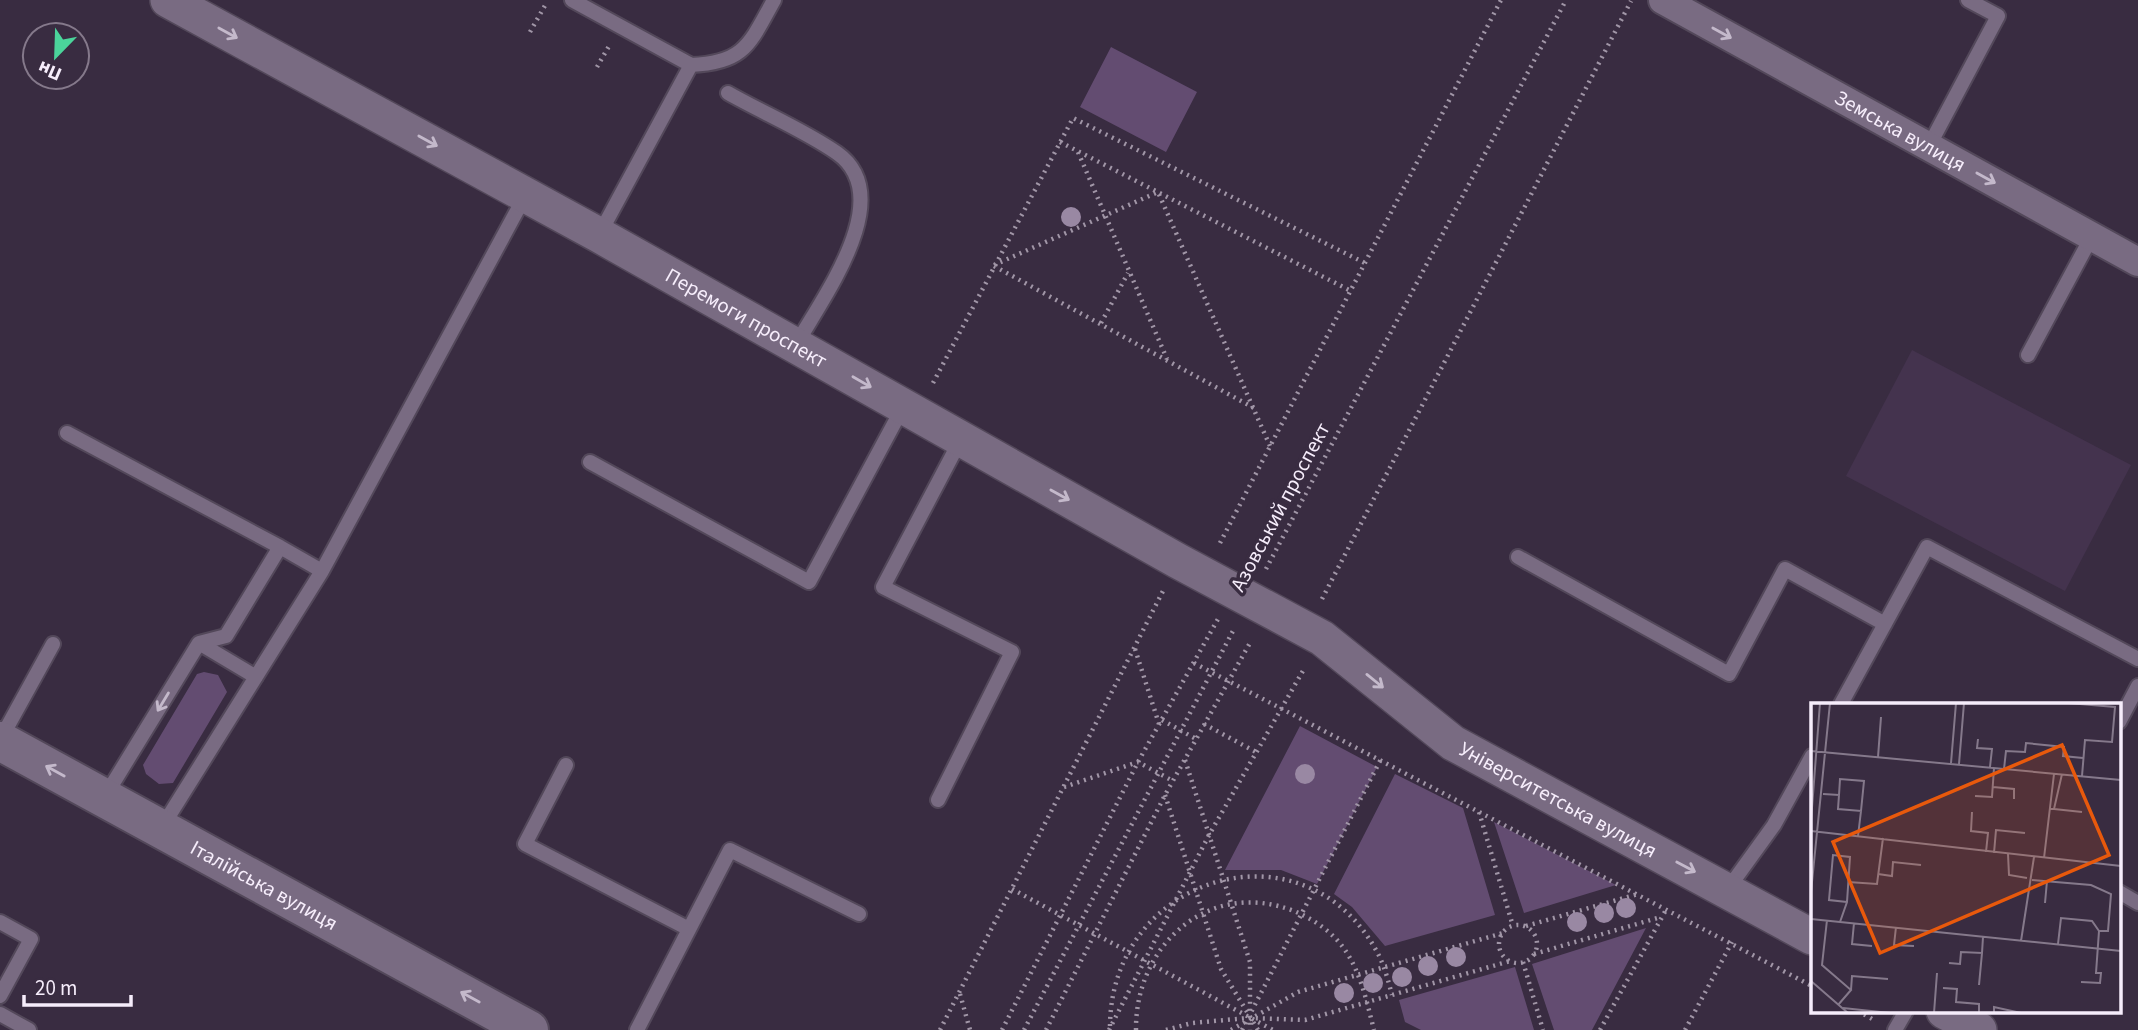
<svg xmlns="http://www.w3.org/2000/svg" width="2138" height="1030" font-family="'Source Sans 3',sans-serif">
<rect width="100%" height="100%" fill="#392c41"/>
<path fill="#44334e" d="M1912 350 2131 465 2065 591 1846 476Z"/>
<path fill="#634c71" d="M1111 47 1197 92 1166 152 1080 107Z
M204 672 218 675 227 692 173 783 159 784 146 774 143 765 197 674Z
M1300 726 1377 767 1317 884 1281 870H1225Z
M1395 774 1463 808 1495 915 1385 946 1352 907 1334 894Z
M1494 822 1616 885 1524 913Z
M1646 928 1592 1030H1554L1532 964Z
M1515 967 1534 1030H1421L1405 1022 1399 1000Z"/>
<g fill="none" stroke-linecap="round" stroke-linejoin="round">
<g stroke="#53485a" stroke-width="18">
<path id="service" d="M572 0 691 65
M728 93C763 113 804 130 837 153 899 197 822 298 796 345
M1929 146 1998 16 1968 0
M599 235 691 65C745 63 750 43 774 0
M2028 355 2092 236
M67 433 280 547
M590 462 809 582 903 407
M1518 557 1729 674 1785 569 1885 624
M199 643 256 677
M1841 704 1927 547 2138 659
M2119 722 2138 686
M0 740 53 644
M566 765 525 844 689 929
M104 798 199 643 226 636 280 547 322 571
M938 800 1012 652 883 587 961 439
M162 827 322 571 525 196
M1727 890 1774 825 1812 756
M2119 892 2138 903
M0 922 31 939 0 996
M0 1014 29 1030
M637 1030 730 850 859 914
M1895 1030 1906 1011"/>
</g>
<g stroke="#53485a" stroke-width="32">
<g id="minor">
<path id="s1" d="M1663 0 2138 262"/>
</g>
</g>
<g stroke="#53485a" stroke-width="38">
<g id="tertiary">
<path id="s2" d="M168 0 599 235 1178 561 1322 638 1453 743 1812 937"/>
<path d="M1944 1011 1979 1030"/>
</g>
</g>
<g stroke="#53485a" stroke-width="42">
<g id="secondary">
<path id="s3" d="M0 741 529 1030"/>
</g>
</g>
<path stroke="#a196a7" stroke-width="4.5" stroke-dasharray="2 5" stroke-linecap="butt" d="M530 32 547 2
M597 67 609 46
M1060 142 1351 291
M1078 152 1167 359
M994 265 1158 192 1270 446
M994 266 1254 408
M1101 323 1128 273
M933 383 1073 118 1365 263
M1220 543 1501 0
M1266 569 1566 0
M1322 599 1631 1
M1135 649 1159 724
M1194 663 1812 986
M1162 720 1196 739
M1204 724 1256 752
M1185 760 1250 962V1030
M1064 787 1138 762 1173 781
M1165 795 1221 969 1258 1030
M1479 812 1513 926
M1012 889 1273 1030
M1499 944a19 19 0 1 1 38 0a19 19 0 1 1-38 0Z
M1526 926 1638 894
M1534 954 1661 917
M1523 962 1543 1030
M960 994 970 1030
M1858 1011 1874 1020
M1110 1026C1111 876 1302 818 1376 950 1384 964 1388 980 1392 995
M940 1030 1163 591
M1002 1030 1138 762 1218 619
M1024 1030 1234 629
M1046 1030 1165 795 1251 641
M1109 1030 1209 835 1304 669
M1136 1030C1135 945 1209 878 1294 911 1313 919 1333 932 1345 950 1361 973 1367 1003 1374 1030
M1166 1030 1192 1023 1248 1018 1305 1020 1510 961
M1231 1030 1298 992 1503 933
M1242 1030 1381 759
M1600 1030 1667 908
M1685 1030 1732 942"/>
<use href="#service" stroke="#796b82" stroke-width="14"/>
<use href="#minor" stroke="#796b82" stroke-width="28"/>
<use href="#tertiary" stroke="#796b82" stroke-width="35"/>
<use href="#secondary" stroke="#796b82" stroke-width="38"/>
</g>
<g fill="#9988a3">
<circle cx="1071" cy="217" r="10"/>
<circle cx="1305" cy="774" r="10"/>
<circle cx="1626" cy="908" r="10"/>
<circle cx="1604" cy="913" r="10"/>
<circle cx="1577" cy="922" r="10"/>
<circle cx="1456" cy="957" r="10"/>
<circle cx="1428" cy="966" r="10"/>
<circle cx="1402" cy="977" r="10"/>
<circle cx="1373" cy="983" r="10"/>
<circle cx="1344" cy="993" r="10"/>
</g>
<defs><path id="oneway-shaft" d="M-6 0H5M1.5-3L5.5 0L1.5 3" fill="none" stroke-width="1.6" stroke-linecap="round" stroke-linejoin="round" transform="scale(1.75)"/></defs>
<g stroke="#c4b9cb">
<use href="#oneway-shaft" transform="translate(228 33) rotate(29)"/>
<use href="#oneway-shaft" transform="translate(1722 33) rotate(29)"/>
<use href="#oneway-shaft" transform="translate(428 141) rotate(29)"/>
<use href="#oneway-shaft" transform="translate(1986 178) rotate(29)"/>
<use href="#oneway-shaft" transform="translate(862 382) rotate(30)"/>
<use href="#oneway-shaft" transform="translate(1060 495) rotate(29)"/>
<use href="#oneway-shaft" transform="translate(1375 681) rotate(39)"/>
<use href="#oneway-shaft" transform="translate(163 702) rotate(121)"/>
<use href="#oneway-shaft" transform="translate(55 771) rotate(-151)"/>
<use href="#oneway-shaft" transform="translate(1686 867) rotate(28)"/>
<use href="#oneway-shaft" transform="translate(470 997) rotate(-151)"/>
</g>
<g text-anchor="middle" stroke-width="7" stroke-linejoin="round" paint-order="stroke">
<g font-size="21" fill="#f6edfb" stroke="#392c41">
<text dy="7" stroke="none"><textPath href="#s1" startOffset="271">Земська вулиця</textPath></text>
<text dy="7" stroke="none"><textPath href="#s2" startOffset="660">Перемоги проспект</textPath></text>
<text transform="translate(1280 507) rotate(-62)" y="7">Азовський проспект</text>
<text dy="7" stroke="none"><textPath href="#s2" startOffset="1606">Університетська вулиця</textPath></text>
<text dy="7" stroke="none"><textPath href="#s3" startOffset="301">Італійська вулиця</textPath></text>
</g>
</g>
<g transform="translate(1811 703)">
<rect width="310" height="310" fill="#392c41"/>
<path fill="none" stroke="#85798b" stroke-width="2" d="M257 0 304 4 301 39 274 37 271 73M167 36 166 45 181 46 179 64M0 48 310 77M67 54 70 14M140 60 145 0M148 61 153 0M193 66 195 48 214 49 215 40 253 44 252 53 272 55M182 84 203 86V96M12 91 28 92 29 76 53 78 50 108 27 106 28 92M164 93 181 94 183 65M238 106H243L251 71M243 106 271 109M161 109 160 128 177 130 175 149M0 118 9 0M0 128 310 163M47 133 50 108M183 150 185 127 214 130M197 151 198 172 216 175M233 155 243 71M67 171 81 173 82 159 110 162M221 177 280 182 300 191 297 228H288L285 270H290L289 280 270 279M37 179 66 181 72 135M0 189 19 0M234 200 236 178M0 216 310 248M16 217 11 262 40 287 27 302M29 219 36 199 39 154 22 152 18 197 36 199M43 220 41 241 61 243M85 224 83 242 103 243M210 238 223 154M247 241 250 215 281 218 288 228M138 260 149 261 150 249 171 250 172 234M0 278 37 310M168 282 171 250M132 285 146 286 145 299 168 301V310M40 287 41 273 77 276M32 305 79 310M123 310 126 270M183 310V304L210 310"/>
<path fill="#e8590c" fill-opacity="0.15" stroke="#e8590c" stroke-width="3.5" d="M251 42 298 152 69 250 22 139Z"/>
<rect width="310" height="310" fill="none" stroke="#f6edfb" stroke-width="3.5"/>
</g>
<g transform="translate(56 56) rotate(203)"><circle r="33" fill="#392c41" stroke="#85798b" stroke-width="2"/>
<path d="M0-5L12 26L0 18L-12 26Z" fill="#4bd49b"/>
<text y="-10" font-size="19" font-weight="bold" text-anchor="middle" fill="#f6edfb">Пн</text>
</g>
<path d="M24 995v10h107v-10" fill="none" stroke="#f6edfb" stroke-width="3.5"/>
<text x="35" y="995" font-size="21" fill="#f6edfb" stroke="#392c41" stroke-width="5" paint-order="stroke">20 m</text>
</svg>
